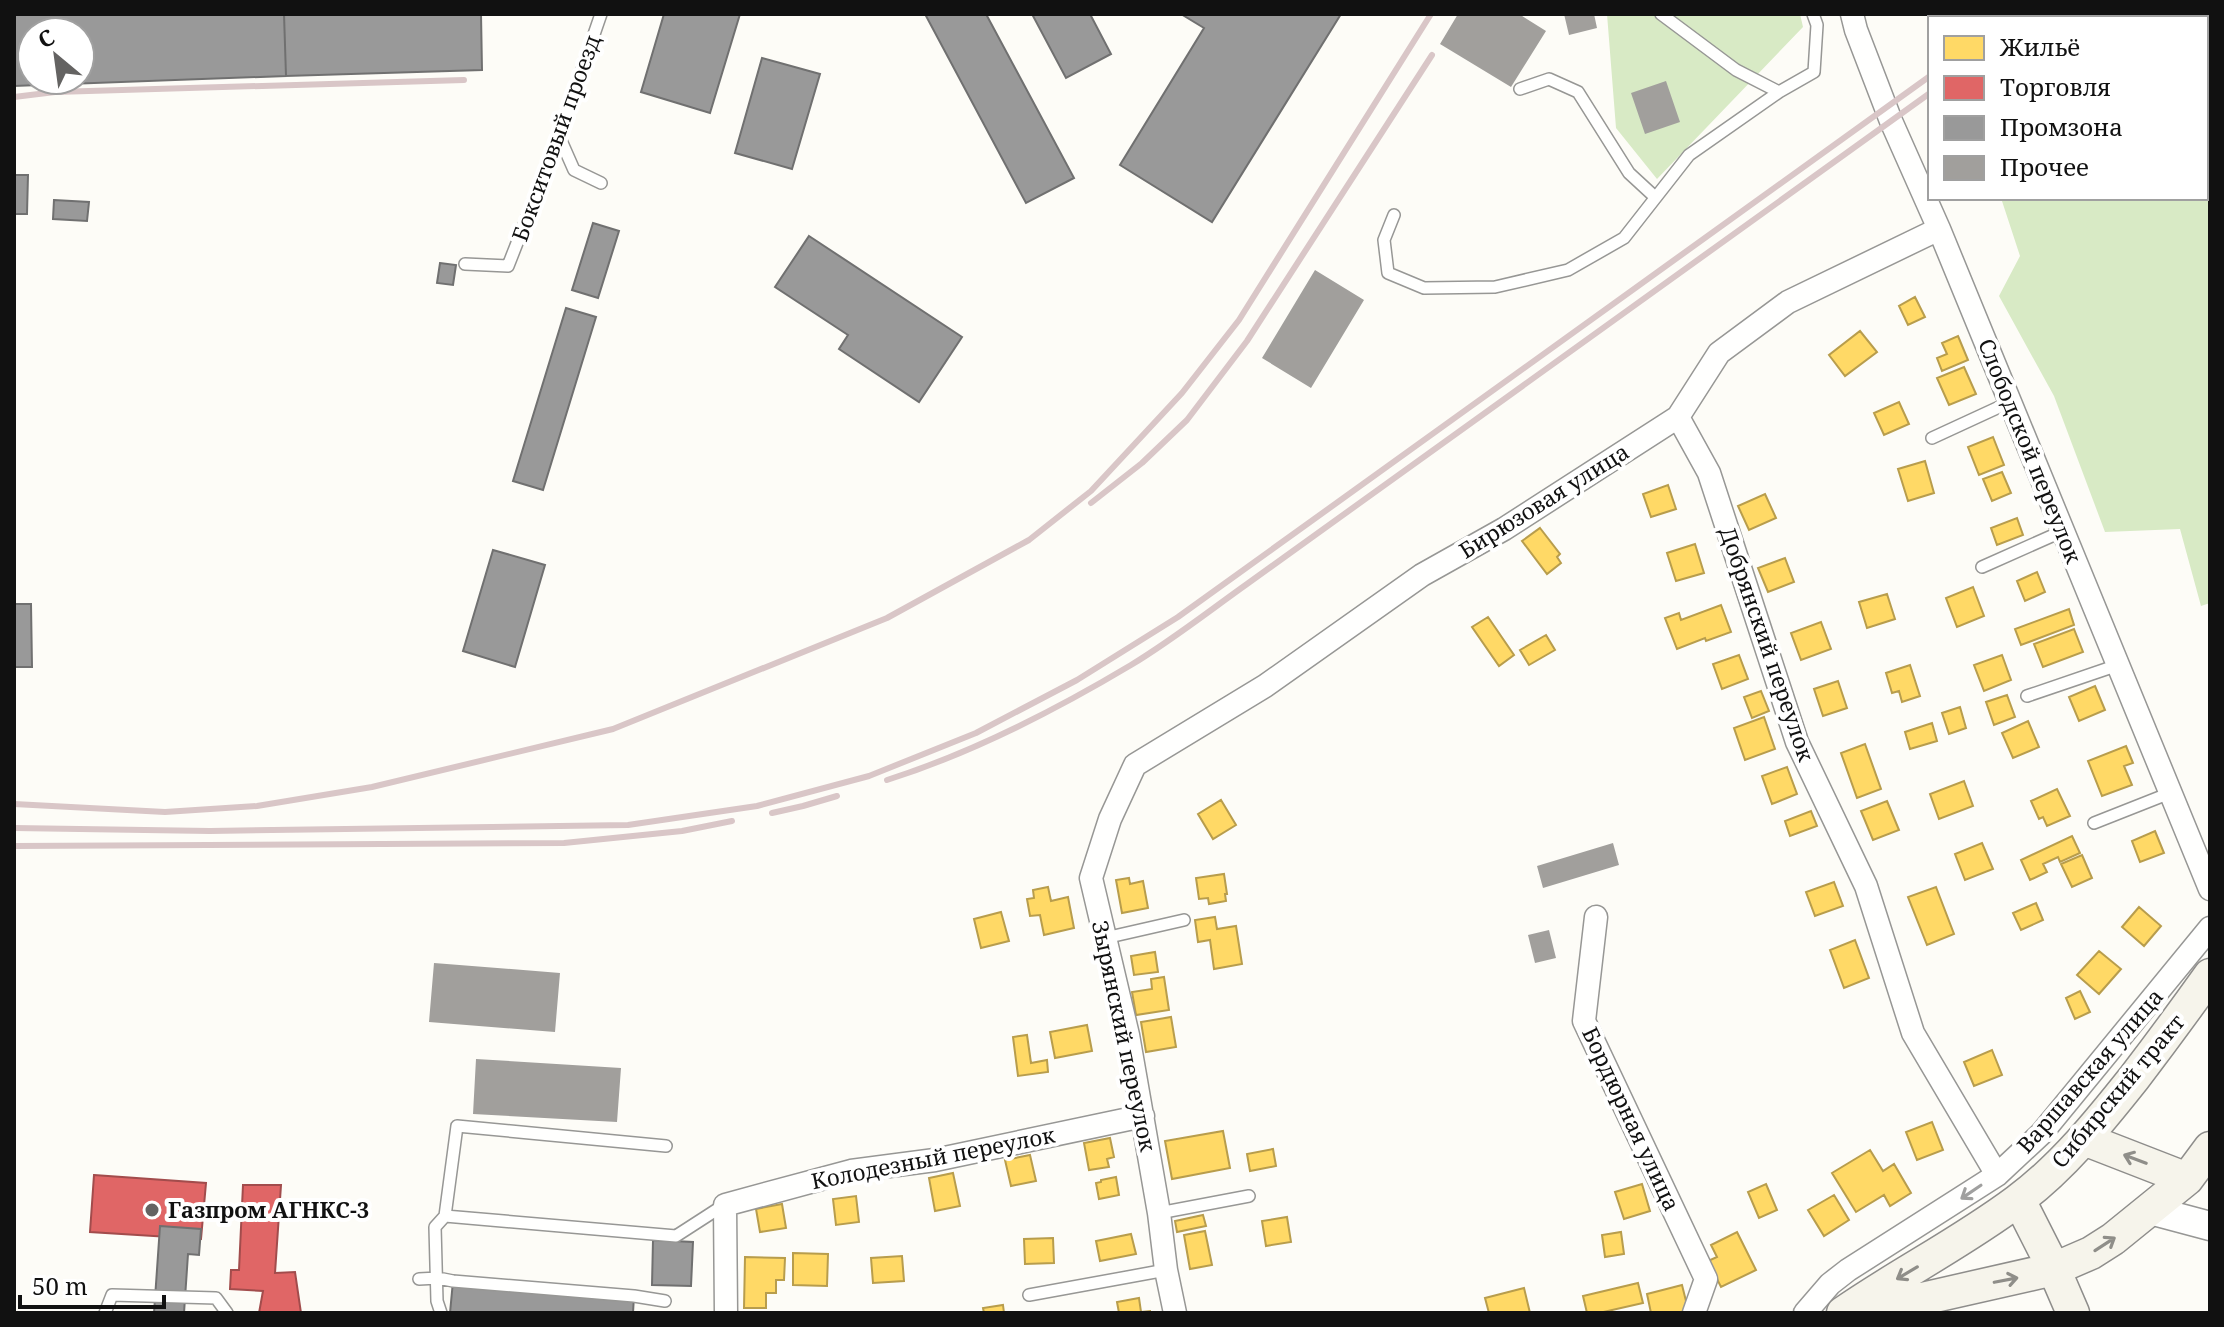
<svg xmlns="http://www.w3.org/2000/svg" width="2224" height="1327" font-family="'Noto Serif',serif">
<rect width="100%" height="100%" fill="#fdfcf7"/>
<path fill="#d8eac5" d="M1607 14H1800L1803 27 1657 179 1616 128Z
M2141 14H2210V603L2201 606 2180 529 2105 532 2054 396 1999 296 2020 256 2001 198H2206V18H2135Z"/>
<path fill="#ffd966" stroke="#b89d4c" stroke-width="2" d="M1915 297 1925 317 1908 325 1899 306Z
M1860 331 1877 352 1845 376 1829 355Z
M1958 336 1968 360 1942 371 1937 358 1947 354 1942 343Z
M1964 367 1976 394 1949 405 1937 378Z
M1899 402 1909 424 1884 435 1874 413Z
M1993 437 2004 465 1979 475 1968 447Z
M1925 461 1934 493 1908 501 1898 469Z
M2002 472 2011 493 1992 501 1983 479Z
M1668 485 1676 509 1651 517 1643 494Z
M1765 494 1776 518 1749 530 1738 506Z
M2017 518 2023 535 1997 545 1991 528Z
M1540 528 1560 554 1557 557 1561 563 1547 574 1522 541Z
M1695 544 1704 573 1676 581 1667 553Z
M1785 558 1794 582 1768 592 1758 568Z
M2037 572 2045 592 2025 601 2017 581Z
M1973 587 1984 616 1957 627 1946 598Z
M1887 594 1895 619 1867 628 1859 602Z
M1721 605 1731 632 1706 641 1705 638 1677 649 1665 618 1679 613 1681 620Z
M2069 609 2074 625 2021 645 2015 629Z
M1488 617 1514 655 1499 666 1472 627Z
M1821 622 1831 649 1801 660 1791 633Z
M2074 629 2083 652 2043 667 2034 644Z
M1546 635 1555 650 1529 665 1520 650Z
M1739 655 1748 679 1722 689 1713 664Z
M2002 655 2011 680 1984 691 1974 665Z
M1910 665 1920 696 1902 702 1899 691 1892 693 1886 673Z
M1838 681 1847 708 1823 716 1814 689Z
M2095 686 2105 710 2079 721 2069 697Z
M1761 691 1769 711 1752 718 1744 697Z
M2007 695 2015 717 1994 725 1986 702Z
M1960 707 1966 728 1949 734 1942 713Z
M1764 717 1775 749 1745 760 1734 728Z
M2028 721 2039 747 2013 758 2002 733Z
M1932 723 1937 741 1910 749 1905 732Z
M1865 744 1881 789 1857 798 1841 753Z
M2126 746 2133 763 2124 766 2132 785 2102 796 2088 761Z
M1787 767 1797 794 1772 804 1762 776Z
M1964 781 1973 806 1939 819 1930 794Z
M2057 789 2070 816 2047 826 2043 817 2039 819 2031 801Z
M1221 800 1236 825 1213 839 1198 814Z
M1887 801 1899 830 1873 840 1861 811Z
M1811 811 1817 826 1790 836 1785 821Z
M2155 831 2164 853 2140 862 2132 841Z
M2072 836 2080 853 2060 862 2058 857 2043 864 2047 872 2030 880 2021 860Z
M1982 843 1993 869 1965 880 1955 854Z
M2082 855 2092 878 2072 887 2061 864Z
M1224 874 1227 894H1225L1226 901 1209 904 1208 898 1199 899 1196 878Z
M1129 878 1130 884 1143 881 1148 908 1122 913 1116 880Z
M1834 882 1843 906 1815 916 1806 892Z
M1048 887 1051 901 1068 897 1074 928 1044 935 1040 915 1030 916 1027 899 1034 898 1033 890Z
M1936 887 1954 934 1927 945 1908 897Z
M2036 903 2043 920 2021 930 2013 913Z
M2139 907 2161 926 2144 946 2122 927Z
M1001 912 1009 941 981 948 974 919Z
M1215 917 1217 929 1236 926 1242 964 1214 969 1210 940 1198 942 1195 920Z
M1855 940 1869 978 1844 988 1830 950Z
M2099 951 2121 969 2099 994 2077 975Z
M1155 952 1158 972 1134 975 1131 956Z
M1164 977 1169 1010 1136 1015 1132 992 1152 989 1151 979Z
M2080 991 2090 1012 2075 1019 2066 998Z
M1171 1017 1176 1047 1146 1052 1141 1022Z
M1087 1025 1092 1051 1055 1058 1050 1032Z
M1027 1035 1031 1063 1047 1060 1048 1072 1018 1076 1013 1037Z
M1992 1050 2002 1075 1974 1086 1964 1062Z
M1932 1122 1943 1150 1917 1160 1906 1132Z
M1223 1131 1230 1168 1172 1179 1165 1141Z
M1110 1138 1114 1157 1107 1159 1109 1167 1089 1170 1084 1143Z
M1273 1149 1276 1166 1250 1171 1247 1154Z
M1870 1150 1883 1171 1894 1164 1911 1193 1890 1206 1884 1195 1856 1212 1832 1173Z
M1030 1155 1036 1181 1011 1186 1005 1160Z
M953 1173 960 1206 935 1211 929 1178Z
M1116 1177 1119 1195 1099 1199 1096 1183 1101 1182V1180Z
M1642 1184 1650 1211 1624 1219 1615 1192Z
M1766 1184 1777 1210 1759 1218 1748 1192Z
M1834 1195 1849 1220 1824 1236 1808 1210Z
M856 1196 859 1222 836 1225 833 1199Z
M782 1204 786 1228 760 1232 756 1209Z
M1203 1215 1206 1226 1177 1232 1175 1221Z
M1287 1217 1291 1242 1266 1246 1262 1221Z
M1205 1231 1212 1265 1190 1269 1184 1235Z
M1621 1232 1624 1254 1605 1257 1602 1235Z
M1737 1232 1756 1270 1721 1287 1708 1261 1717 1257 1711 1245Z
M1131 1234 1136 1254 1100 1261 1096 1241Z
M1053 1238 1054 1263 1025 1264 1024 1239Z
M793 1253 828 1254 827 1286 793 1285Z
M902 1256 904 1281 873 1283 871 1258Z
M745 1257 785 1258 784 1280H776V1293H766V1308H744Z
M1638 1283 1643 1303 1599 1313H1587L1583 1296Z
M1682 1285 1689 1313H1651L1647 1294Z
M1524 1288 1530 1313H1489L1485 1298Z
M1139 1298 1141 1312 1150 1311V1313H1119L1117 1302Z
M1003 1305 1004 1313H984L983 1308Z"/>
<path fill="#e06666" stroke="#a24c4c" stroke-width="2" d="M94 1175 206 1183 201 1239 90 1232Z
M243 1185H281L275 1273 295 1272 301 1313H259L263 1291 230 1289 231 1270H239Z"/>
<path fill="#999" stroke="#707070" stroke-width="2" fill-rule="evenodd" d="M14 14H284L286 76 14 86ZM32 32H80V80H32Z
M284 14H481L482 70 286 76Z
M664 14H740L710 113 641 92Z
M925 14H986L1074 178 1026 203Z
M1032 14H1090L1111 54 1066 78Z
M1181 14H1341L1212 222 1120 165 1204 28Z
M762 58 820 74 792 169 735 153Z
M14 175H28L27 214H14Z
M54 200 89 202 87 221 53 219Z
M593 223 619 231 598 298 572 290Z
M809 236 962 337 919 402 839 349 848 335 775 287Z
M440 263 456 265 453 285 437 283Z
M566 308 596 317 543 490 513 481Z
M493 550 545 565 515 667 463 651Z
M14 604H31L32 667H14Z
M160 1226 201 1229 199 1255 188 1254 184 1313H154Z
M653 1240 693 1242 691 1286 652 1285Z
M453 1281 634 1296 633 1313H450Z"/>
<path fill="#a19f9c" d="M1458 14H1519L1546 31 1511 87 1440 44Z
M1564 14H1594L1597 28 1569 35Z
M1666 81 1680 122 1645 134 1631 93Z
M1315 270 1364 300 1311 388 1262 358Z
M1613 843 1619 865 1543 888 1537 866Z
M1549 930 1556 958 1535 963 1528 935Z
M434 963 560 973 555 1032 429 1022Z
M476 1059 621 1068 617 1122 473 1114Z"/>
<g fill="none" stroke-linecap="round" stroke-linejoin="round">
<g stroke="#979795" stroke-width="14">
<path id="service" d="M1661 14 1736 70 1779 92 1814 72 1817 25 1813 14
M1520 89 1549 79 1578 92 1629 173 1655 197
M559 136 574 170 601 183
M1394 215 1384 240 1388 273 1424 288 1495 287 1568 270 1624 238 1689 155 1779 92
M465 264 508 266 559 136 601 14
M1932 438 2010 402
M1982 567 2063 531
M2027 696 2118 665
M2094 823 2170 793
M1105 938 1184 920
M1159 1213 1249 1196
M445 1216 676 1236 724 1205
M419 1279 438 1278 453 1281 634 1296 665 1301
M1029 1295 1166 1270
M105 1313 112 1295 216 1298 227 1313
M441 1313 437 1301 435 1227 445 1216 457 1126 666 1146"/>
</g>
<g stroke="#979795" stroke-width="25">
<path id="minor" d="M1852 14 1856 30 1891 121 1939 229 2210 889
M1678 417 1709 473 1797 742 1866 886 1913 1033 1997 1175
M1596 917 1584 1021 1706 1279 1694 1313
M726 1313 725 1205 851 1171 935 1160 1143 1116
M1175 1313 1166 1270 1159 1213 1128 1035 1091 878 1110 819 1135 765 1265 686 1422 575 1504 529 1678 417 1719 353 1788 302 1939 229
M1805 1313 1830 1284 1848 1270 1997 1175 2041 1134 2210 928"/>
</g>
<g stroke="#979795" stroke-width="31">
<path id="tertiary" d="M2150 1210 2210 1226"/>
</g>
<g stroke="#8e8d8b" stroke-width="35">
<path id="secondary" d="M2084 1139 2187 1179
M2019 1200 2054 1269 2073 1313
M1843 1313C1899 1274 1961 1243 2017 1201 2062 1168 2099 1122 2134 1078 2160 1044 2185 1010 2210 975
M1877 1313 1913 1301 2054 1269 2091 1253 2113 1239 2187 1179 2210 1148"/>
</g>
<use href="#service" stroke="#fffffe" stroke-width="11"/>
<use href="#minor" stroke="#fffffe" stroke-width="22"/>
<use href="#tertiary" stroke="#fffffe" stroke-width="28"/>
<use href="#secondary" stroke="#f6f4eb" stroke-width="32"/>
<path stroke="#d9c6c7" stroke-width="6" d="M2012 18 2017 14
M2034 18 2039 14
M14 97 55 92 464 80
M1091 503 1142 463 1187 420 1247 341 1432 55
M887 780C972 753 1054 711 1131 665 1171 641 1209 611 1247 584L1930 93
M14 804 165 812 257 806 372 787 613 729 887 618 1029 540 1091 491 1182 393 1239 320 1431 14
M772 813 803 806 837 796
M14 828 210 831 628 825 757 806 869 776 976 733 1077 680 1178 617 1930 76
M14 846 564 843 682 831 732 821"/>
</g>
<defs><path id="oneway-shaft" d="M-6 0H5M1.5-3L5.5 0L1.5 3" fill="none" stroke-width="1.6" stroke-linecap="round" stroke-linejoin="round" transform="scale(2)"/></defs>
<g stroke="#8f8e89">
<use href="#oneway-shaft" transform="translate(2135 1159) rotate(-159)"/>
<use href="#oneway-shaft" transform="translate(2105 1244) rotate(-33)"/>
<use href="#oneway-shaft" transform="translate(1907 1273) rotate(149)"/>
<use href="#oneway-shaft" transform="translate(2006 1280) rotate(-11)"/>
</g>
<use stroke="#a0a09f" href="#oneway-shaft" transform="translate(1971 1192) rotate(146)"/>
<circle fill="#646362" stroke="#fff" stroke-width="3" cx="152" cy="1210" r="8"/>
<g text-anchor="middle" stroke-width="8" stroke-linejoin="round" paint-order="stroke">
<g font-size="22" fill="#111" stroke="#fff">
<text transform="translate(556 138) rotate(-70)" y="8">Бокситовый проезд</text>
<text transform="translate(2030 451) rotate(68)" y="8">Слободской переулок</text>
<text transform="translate(1544 501) rotate(-32)" y="8">Бирюзовая улица</text>
<text transform="translate(1767 644) rotate(71)" y="8">Добрянский переулок</text>
<text transform="translate(1124 1036) rotate(78)" y="8">Зырянский переулок</text>
<text transform="translate(2090 1071) rotate(-49)" y="8">Варшавская улица</text>
<text transform="translate(2118 1091) rotate(-50)" y="8">Сибирский тракт</text>
<text transform="translate(1631 1119) rotate(65)" y="8">Бордюрная улица</text>
<text transform="translate(933 1158) rotate(-11)" y="8">Колодезный переулок</text>
</g>
<g font-size="22" font-weight="bold" fill="#111" stroke="#fff" text-anchor="start">
<text x="168" y="1218">Газпром АГНКС-3</text>
</g>
</g>
<rect width="2224" height="1327" fill="none" stroke="#111111" stroke-width="32"/>
<rect x="1928" y="16" width="280" height="184" fill="#ffffff" stroke="#a0a0a0" stroke-width="2"/>
<rect x="1944" y="36" width="40" height="24" fill="#ffd966" stroke="#a0a0a0" stroke-width="2"/>
<text x="2000" y="56" font-size="24" fill="#111111">Жильё</text>
<rect x="1944" y="76" width="40" height="24" fill="#e06666" stroke="#a0a0a0" stroke-width="2"/>
<text x="2000" y="96" font-size="24" fill="#111111">Торговля</text>
<rect x="1944" y="116" width="40" height="24" fill="#999999" stroke="#a0a0a0" stroke-width="2"/>
<text x="2000" y="136" font-size="24" fill="#111111">Промзона</text>
<rect x="1944" y="156" width="40" height="24" fill="#a19f9c" stroke="#a0a0a0" stroke-width="2"/>
<text x="2000" y="176" font-size="24" fill="#111111">Прочее</text>
<g transform="translate(56 56) rotate(331)"><circle r="38" fill="#ffffff" stroke="#a0a0a0" stroke-width="2"/>
<path d="M0-6L14 30L0 20L-14 30Z" fill="#646362"/>
<text y="-12" font-size="22" font-weight="bold" text-anchor="middle" fill="#111111">С</text>
</g>
<path d="M20 1295v12h144v-12" fill="none" stroke="#111111" stroke-width="4"/>
<text x="32" y="1295" font-size="24" fill="#111111" stroke="#ffffff" stroke-width="6" paint-order="stroke">50 m</text>
</svg>
